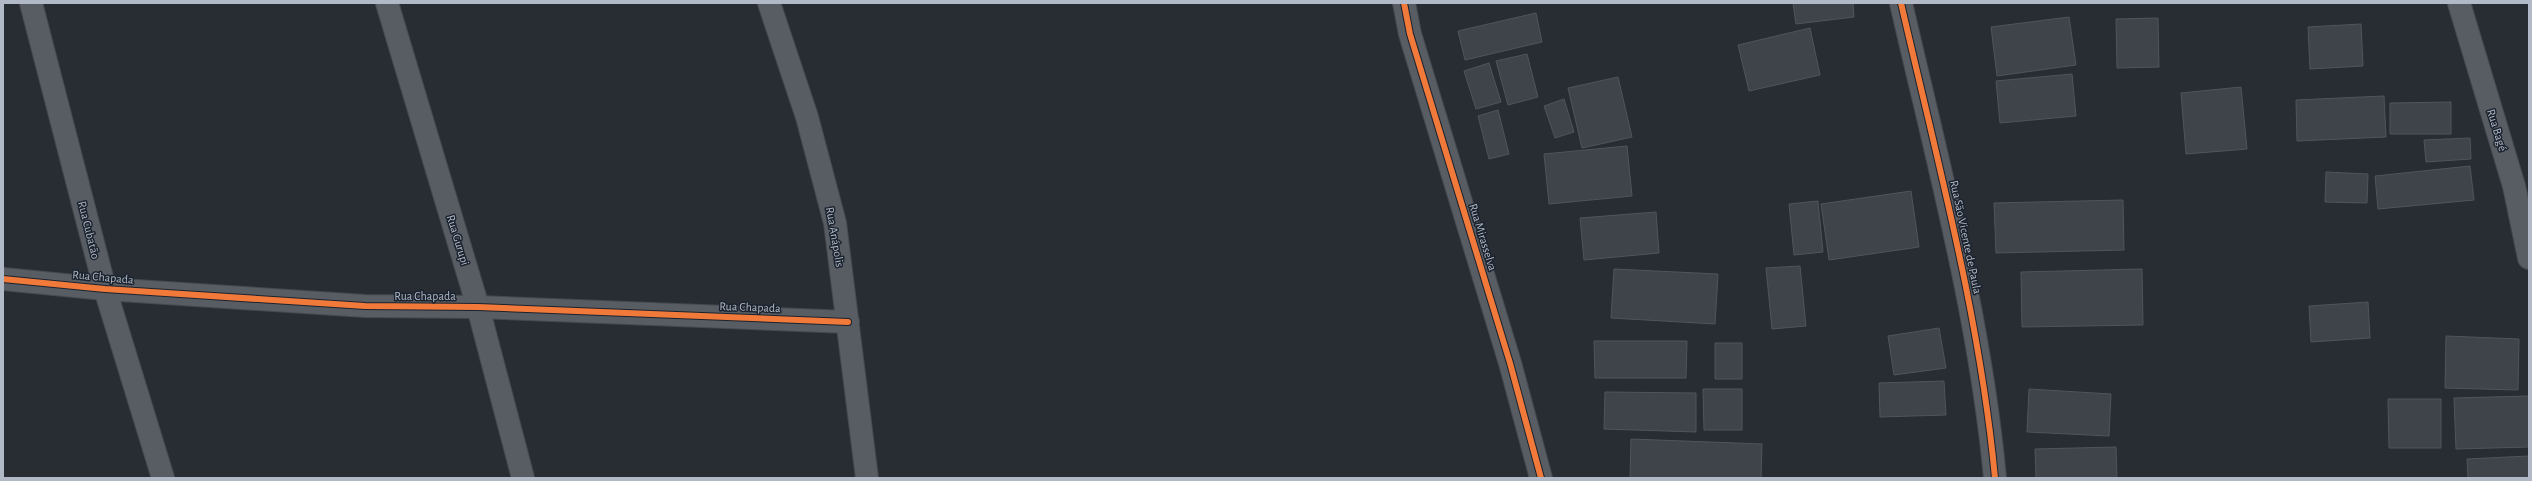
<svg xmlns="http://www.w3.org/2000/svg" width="2532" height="481" font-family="'Alegreya Sans',sans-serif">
<rect width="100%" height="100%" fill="#282d34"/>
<path fill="#3f444a" stroke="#50545c" d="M1793 3H1853L1854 17 1796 24Z
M1536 13 1542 42 1465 60 1458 31Z
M2069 17 2076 65 1997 76 1991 27Z
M2158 18 2159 67 2117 68 2116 19Z
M2361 24 2363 66 2310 69 2308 27Z
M1810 28 1820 75 1749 91 1738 45Z
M1527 54 1538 97 1508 105 1496 61Z
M1489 63 1501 102 1476 109 1464 71Z
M2072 74 2076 116 2000 123 1996 81Z
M1618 77 1632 137 1582 148 1568 88Z
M2241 87 2247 149 2186 154 2181 93Z
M2384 96 2386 137 2297 141 2296 100Z
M1564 99 1574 132 1555 138 1544 106Z
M2451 102V134H2390V103Z
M1498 110 1509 154 1489 159 1478 116Z
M2470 138 2471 159 2426 162 2424 140Z
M1627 146 1632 196 1549 204 1544 154Z
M2470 166 2474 200 2378 209 2375 176Z
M2326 172 2368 174 2367 203 2325 202Z
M1911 191 1919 247 1829 260 1821 204Z
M2123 200 2124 250 1996 253 1994 203Z
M1818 201 1823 252 1794 255 1789 204Z
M1656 212 1659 253 1584 260 1580 218Z
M1800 266 1806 326 1772 329 1766 268Z
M1614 269 1718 274 1715 324 1611 318Z
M2142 269 2143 325 2022 327 2021 272Z
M2368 302 2370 338 2311 342 2309 306Z
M1939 328 1946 368 1894 375 1888 336Z
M2446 336 2519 339 2518 390 2445 388Z
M1594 341H1687L1686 378H1595Z
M1715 343H1742V379H1715Z
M1944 381 1946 415 1880 417 1879 383Z
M1703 389H1742V430H1704Z
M2029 389 2111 394 2109 436 2027 432Z
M1605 392 1696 393V432L1604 429Z
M2529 396V447L2456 449 2454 398Z
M2388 399H2441V448H2389Z
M1631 439 1762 444 1761 478H1630Z
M2116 447 2117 478H2036L2035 449Z
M2529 456V478H2468L2467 459Z"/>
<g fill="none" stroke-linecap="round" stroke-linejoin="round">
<g stroke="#46494f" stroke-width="24">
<path id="minor" d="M31 3 105 289 163 478
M769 3 807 117 835 223 867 478
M1404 3 1410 34 1510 363 1541 478
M1901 3C1937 160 1980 317 1995 478
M2459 3 2514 186 2529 258
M3 279 105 289 365 306 478 307 848 322"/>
</g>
<g stroke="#46494f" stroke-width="24">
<path id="tertiary" d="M387 3 478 307 523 478"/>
</g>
<use href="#minor" stroke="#585c63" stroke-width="22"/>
<use href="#tertiary" stroke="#585c63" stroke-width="22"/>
<g stroke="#1b232f" stroke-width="8">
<path id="cycleway" d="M1404 3 1410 34 1510 363 1541 478
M1901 3C1937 160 1980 317 1995 478
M3 279 105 289 365 306 478 307 848 322"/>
</g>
<use href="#cycleway" stroke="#f17a3a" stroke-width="6"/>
</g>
<g text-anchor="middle" stroke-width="3" stroke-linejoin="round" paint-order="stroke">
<g font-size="12" fill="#b1b9c6" stroke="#1b232f">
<text transform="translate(2497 130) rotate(73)" y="4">Rua Bagé</text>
<text transform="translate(89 230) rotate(76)" y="4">Rua Cubatão</text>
<text transform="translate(835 237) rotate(80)" y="4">Rua Anápolis</text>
<text transform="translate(1483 237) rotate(73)" y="4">Rua Mirasselva</text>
<text transform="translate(1966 237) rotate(78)" y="4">Rua São Vicente de Paula</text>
<text transform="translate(458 240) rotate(73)" y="4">Rua Gurupi</text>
<text transform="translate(103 277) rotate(5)" y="4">Rua Chapada</text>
<text x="425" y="300">Rua Chapada</text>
<text transform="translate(750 307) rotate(2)" y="4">Rua Chapada</text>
</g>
</g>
<rect width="2532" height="481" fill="none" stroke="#b1b9c6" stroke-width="8"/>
</svg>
